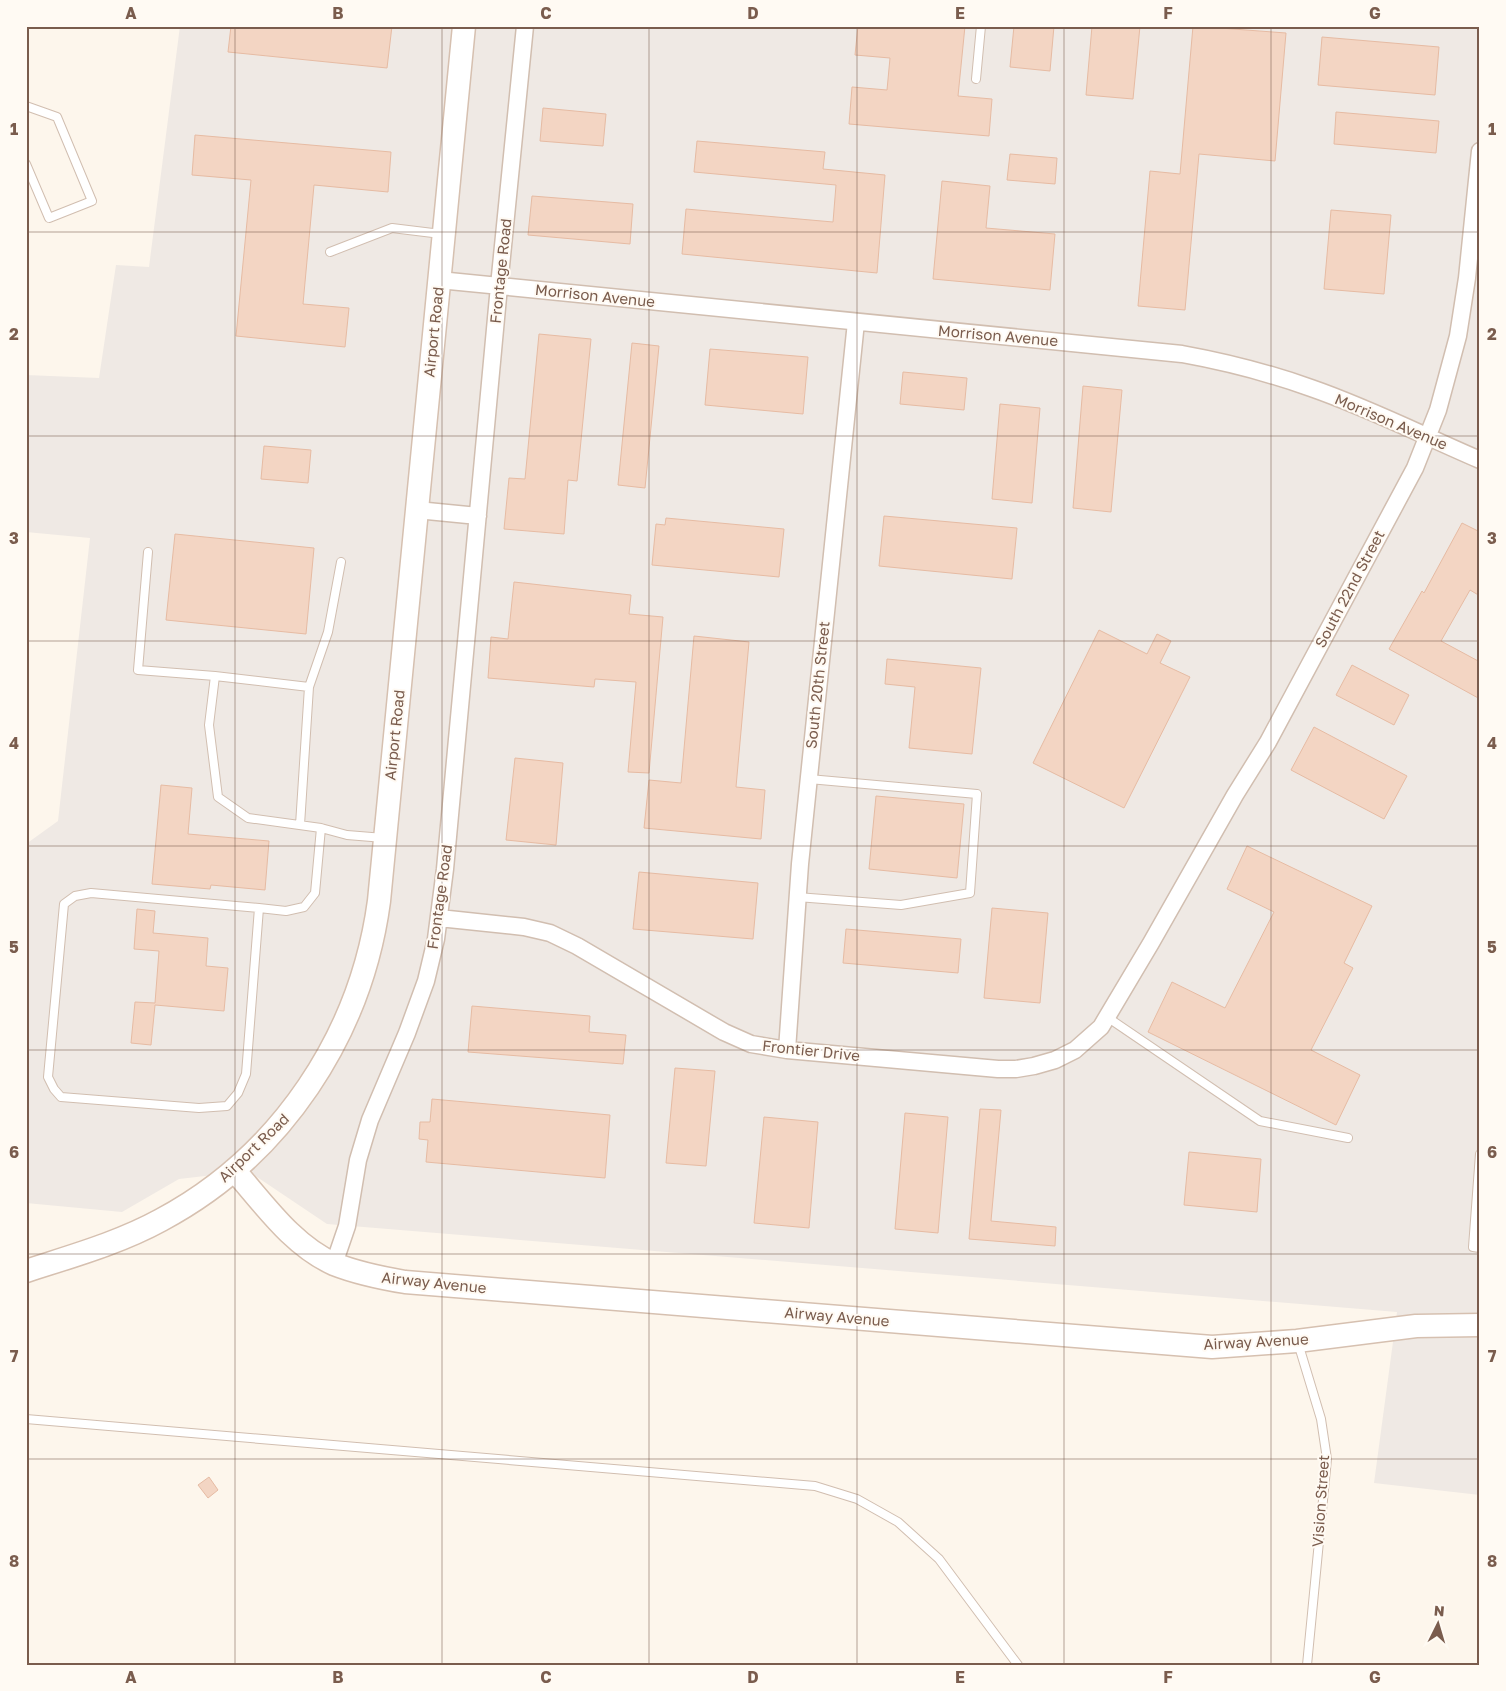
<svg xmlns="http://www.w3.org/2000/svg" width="1506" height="1691" font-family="'Golos Text',sans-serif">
<rect width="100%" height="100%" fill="#fdf6ec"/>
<path fill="#efe9e4" d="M180 26H1480V1495L1374 1483 1397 1312 327 1224 248 1171 179 1179 122 1212 26 1203V844L58 821 90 538 26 532V375L99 378 116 265 149 267Z"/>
<path fill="#f3d5c3" stroke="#e6bba3" d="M231 26H392L387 68 228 52Z
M858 26H965L958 96 992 99 989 136 849 124 852 87 887 90 890 58 855 55Z
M1014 26H1054L1050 71 1010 67Z
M1092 26H1140L1133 99 1086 95Z
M1193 26 1286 33 1275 161 1199 154 1185 310 1138 306 1150 171 1180 174Z
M1322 37 1439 47 1435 95 1318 85Z
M543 108 606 114 603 146 540 141Z
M1336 112 1439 121 1436 153 1334 144Z
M195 135 391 152 388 192 314 185 303 304 349 308 345 347 236 336 251 180 192 175Z
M697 141 825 152 823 169 885 175 877 273 682 254 686 209 833 222 836 185 694 172Z
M1010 154 1057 158 1055 184 1007 180Z
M942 181 990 186 986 228 1055 234 1050 290 933 279Z
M532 196 633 204 630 244 528 235Z
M1331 210 1391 215 1384 294 1324 289Z
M539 334 591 339 577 481 568 480 564 534 504 529 509 478 525 479Z
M632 343 659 346 645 488 618 485Z
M710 349 808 357 803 414 705 405Z
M903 372 967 378 964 410 900 404Z
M1083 386 1122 390 1111 512 1073 508Z
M1000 404 1040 408 1032 503 992 499Z
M264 446 311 450 308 483 261 479Z
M884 516 1017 528 1012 579 879 566Z
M666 518 784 529 779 577 652 565 656 524 665 525Z
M1462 523 1480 532V596L1470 590 1441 641 1480 662V699L1389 649 1422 591 1424 593Z
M175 534 314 548 306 634 166 620Z
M514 582 631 595 629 614 663 617 649 773 628 772 636 682 595 679 594 687 488 678 491 637 508 639Z
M1099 630 1147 654 1157 634 1171 641 1160 663 1190 677 1124 808 1033 763Z
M694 636 749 642 736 787 765 790 761 839 644 828 649 780 681 783Z
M887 659 981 668 972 754 909 748 915 687 885 684Z
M1352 665 1409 695 1394 725 1336 695Z
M1314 727 1407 776 1384 819 1291 770Z
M515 758 563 763 556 845 506 840Z
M161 785 192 788 188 834 269 841 265 890 211 885 210 889 152 884Z
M876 796 964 804 957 878 869 869Z
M1247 846 1372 906 1344 963 1353 968 1311 1050 1360 1075 1336 1125 1148 1032 1172 982 1225 1008 1274 912 1227 889Z
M639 872 758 883 753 939 633 929Z
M992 908 1048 913 1040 1003 984 998Z
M137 909 155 911 153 933 208 938 206 966 228 968 224 1011 155 1005 151 1045 131 1043 135 1002 155 1003 159 951 134 949Z
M846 929 961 939 958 973 843 963Z
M472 1006 590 1016 589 1032 626 1035 623 1064 468 1052Z
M675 1068 715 1071 706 1166 666 1163Z
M432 1099 610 1115 605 1178 426 1162 428 1140 419 1139 420 1122H430Z
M980 1109 1001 1110 991 1221 1056 1227 1055 1246 969 1239Z
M905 1113 948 1117 938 1233 895 1229Z
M764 1117 818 1122 809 1228 754 1223Z
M1189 1152 1261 1159 1257 1212 1184 1205Z
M209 1477 218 1490 208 1498 198 1485Z"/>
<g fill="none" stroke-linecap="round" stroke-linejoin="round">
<g stroke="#d1beb0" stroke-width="10">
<path id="lane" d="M976 79 981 26
M26 106 57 117 92 201 49 218 26 164
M330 252 392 228 441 234
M148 552 138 670 215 676
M309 687 328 632 341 562
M300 825 309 687 215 676 209 725 218 797 248 818 321 828 347 835 384 838
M797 897 901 905 970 893 977 794 809 779
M259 908 246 1074 238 1093 227 1106 199 1108 61 1097 54 1089 48 1077 64 904 75 896 91 893 259 908 286 911 304 907 315 893 321 828
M1107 1017 1260 1121 1348 1138
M1480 1154 1473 1247 1480 1248
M1298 1343 1321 1419 1327 1459 1307 1665
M26 1419 815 1486 857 1499 898 1522 939 1559 1018 1665"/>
</g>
<g stroke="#d1beb0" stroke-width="19">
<path id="street" d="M439 280 1182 354C1226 362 1269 373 1311 388 1369 408 1424 436 1480 460
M417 510 478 516
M439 918 524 927 550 933 577 946 724 1032 751 1044 787 1050 998 1069H1016L1034 1066 1055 1060 1075 1050 1101 1027 1151 943 1235 795 1268 742 1415 468 1438 410 1458 336 1467 278 1480 151
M787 1050 800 864 856 322
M334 1264 347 1226 358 1160 370 1120 407 1033 426 981 436 939 445 869 499 286 525 26"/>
</g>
<g stroke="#d6c0b0" stroke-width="25">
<path id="secondary" d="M234 1170C264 1204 292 1245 334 1264 357 1273 381 1278 405 1282L1212 1347 1297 1341 1416 1326 1480 1325
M26 1271C72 1256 119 1243 161 1220 281 1156 361 1035 379 901L464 26"/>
</g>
<use href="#lane" stroke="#fff" stroke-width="8"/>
<use href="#street" stroke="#fff" stroke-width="16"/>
<use href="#secondary" stroke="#fff" stroke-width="22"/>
</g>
<path fill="none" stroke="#7a5c4d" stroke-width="1" stroke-opacity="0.55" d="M235 26V1665M442 26V1665M649 26V1665M857 26V1665M1064 26V1665M1271 26V1665M26 232H1480M26 436H1480M26 641H1480M26 846H1480M26 1050H1480M26 1254H1480M26 1459H1480"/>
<g text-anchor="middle" stroke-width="4" stroke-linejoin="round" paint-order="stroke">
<g font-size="15" fill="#7a5c4d" stroke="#fffaf3">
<text transform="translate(501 271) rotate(-84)" y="5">Frontage Road</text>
<text transform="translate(595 296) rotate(6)" y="5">Morrison Avenue</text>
<text transform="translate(434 332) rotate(-84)" y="5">Airport Road</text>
<text transform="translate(998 336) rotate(5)" y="5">Morrison Avenue</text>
<text transform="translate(1391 422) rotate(23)" y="5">Morrison Avenue</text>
<text transform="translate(1350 589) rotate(-62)" y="5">South 22nd Street</text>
<text transform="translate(818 685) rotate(-84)" y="5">South 20th Street</text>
<text transform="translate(395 735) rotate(-84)" y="5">Airport Road</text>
<text transform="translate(440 897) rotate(-82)" y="5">Frontage Road</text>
<text transform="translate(811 1051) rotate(6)" y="5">Frontier Drive</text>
<text transform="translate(254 1148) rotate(-44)" y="5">Airport Road</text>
<text transform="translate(434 1283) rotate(6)" y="5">Airway Avenue</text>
<text transform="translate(837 1317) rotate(5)" y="5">Airway Avenue</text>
<text transform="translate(1256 1342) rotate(-3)" y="5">Airway Avenue</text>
<text transform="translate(1321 1501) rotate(-86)" y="5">Vision Street</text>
</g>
</g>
<rect width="1506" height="1691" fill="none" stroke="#fffaf3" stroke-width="55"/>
<g transform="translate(1438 1624) rotate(5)" stroke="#fffaf3" stroke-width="4" paint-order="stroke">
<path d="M0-4L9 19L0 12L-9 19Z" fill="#7a5c4d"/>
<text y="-8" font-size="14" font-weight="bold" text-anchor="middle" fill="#7a5c4d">N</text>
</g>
<rect x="28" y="28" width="1450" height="1636" fill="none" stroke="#7a5c4d" stroke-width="2"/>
<g font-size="16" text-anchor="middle" font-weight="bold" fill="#7a5c4d">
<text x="131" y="19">A</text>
<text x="338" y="19">B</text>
<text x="546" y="19">C</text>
<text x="753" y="19">D</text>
<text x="960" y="19">E</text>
<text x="1168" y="19">F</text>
<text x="1375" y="19">G</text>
<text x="14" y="135">1</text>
<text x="1492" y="135">1</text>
<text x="14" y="340">2</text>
<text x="1492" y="340">2</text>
<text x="14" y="544">3</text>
<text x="1492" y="544">3</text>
<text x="14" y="749">4</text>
<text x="1492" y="749">4</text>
<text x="14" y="953">5</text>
<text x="1492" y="953">5</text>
<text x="14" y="1158">6</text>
<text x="1492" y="1158">6</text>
<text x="14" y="1362">7</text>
<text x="1492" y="1362">7</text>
<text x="14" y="1567">8</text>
<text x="1492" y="1567">8</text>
<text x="131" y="1683">A</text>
<text x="338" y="1683">B</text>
<text x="546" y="1683">C</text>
<text x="753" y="1683">D</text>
<text x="960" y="1683">E</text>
<text x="1168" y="1683">F</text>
<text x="1375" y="1683">G</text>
</g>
</svg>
